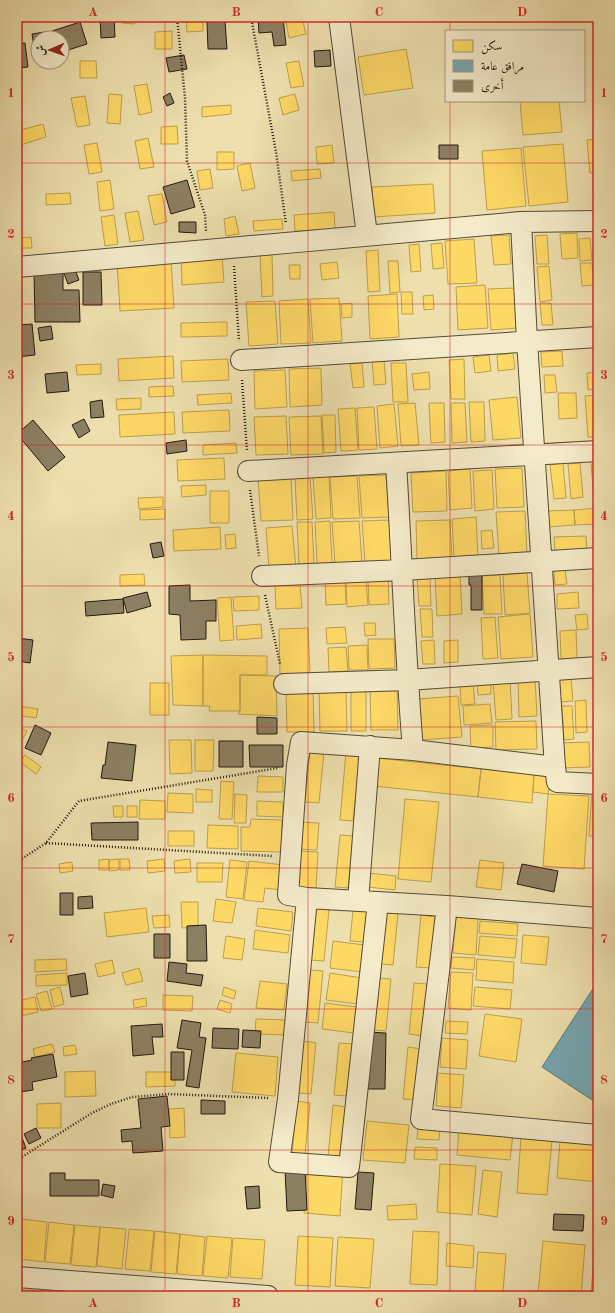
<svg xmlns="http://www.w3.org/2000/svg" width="615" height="1313" font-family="'Old Standard TT',Amiri,serif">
<rect width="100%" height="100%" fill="#eee0ae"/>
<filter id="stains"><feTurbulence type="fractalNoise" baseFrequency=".005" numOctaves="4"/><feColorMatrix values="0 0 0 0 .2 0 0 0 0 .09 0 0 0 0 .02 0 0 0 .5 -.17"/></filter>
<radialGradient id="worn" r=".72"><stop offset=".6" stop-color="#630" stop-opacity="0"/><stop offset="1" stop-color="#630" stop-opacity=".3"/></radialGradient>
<path fill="#ffd966" stroke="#bc9f4c" d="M122 17H136L135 24 122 23Z
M186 17H203V31L187 32Z
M302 18 306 34 289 38 286 21Z
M172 31V49H155V32Z
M406 49 413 88 364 95 358 57Z
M80 61H96L97 78H80Z
M299 61 304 86 291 88 286 63Z
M147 84 152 112 139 115 134 86Z
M109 94 122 95 120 124 107 123Z
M295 94 299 110 283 115 279 98Z
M85 96 90 125 77 127 71 98Z
M520 101H559L562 132 523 135Z
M231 105V114L202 117V107Z
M43 124 46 137 17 146V131Z
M177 126 178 144H161V127Z
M148 138 154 167 140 169 135 141Z
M598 139V172L590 173 587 140Z
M97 143 102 172 89 174 84 145Z
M563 144 568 202 529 206 523 147Z
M332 145 334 163 317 164 316 147Z
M521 148 526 206 487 210 482 151Z
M217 152H234V169L217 170Z
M250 163 255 188 242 191 237 166Z
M210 169 213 188 200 190 197 171Z
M320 169 321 178 292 181 291 171Z
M110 180 114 209 100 211 97 182Z
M433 184 435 213 373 217 372 187Z
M70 193 71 204 46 205V194Z
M162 194 167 222 154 225 148 196Z
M138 211 144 240 130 242 125 213Z
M334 212 335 229 295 231 294 215Z
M114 215 118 244 105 246 101 217Z
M235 216 239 234 226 236 224 219Z
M282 219 283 229 254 231 253 221Z
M577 233 578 258 562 259 560 234Z
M509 235 511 264 494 265 491 236Z
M547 235 549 264H537L535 236Z
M31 237 32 248H17V238Z
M590 238 592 260 580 261 579 239Z
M474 239 477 283 448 284 445 241Z
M442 243 444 268 433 269 431 244Z
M419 244 421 271 411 272 409 245Z
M378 250 380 291 368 292 366 251Z
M222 255 224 282 182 285 181 257Z
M260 255H272L273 296 262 297Z
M171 260 174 308 120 311 117 263Z
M388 261H398L400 292 390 293Z
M337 262 339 278 322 280 320 264Z
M580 263H592L594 285 582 286Z
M289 265H300V279H290Z
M549 266 552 300 540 302 537 267Z
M485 285 488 328 458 330 456 287Z
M515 288 517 328 491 330 488 289Z
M401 292H412L413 314H402Z
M397 294 399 337 370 339 368 296Z
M433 295 434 309 424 310 423 296Z
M339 298 342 341 313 343 310 299Z
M308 299 311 343 281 344 279 301Z
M275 301 278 344 249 346 246 302Z
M352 303V317L342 318 341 304Z
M540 303H551L553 325H542Z
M227 322V336L181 337V323Z
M594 348H598V371H595Z
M562 351 563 366 542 367 541 352Z
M513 353 515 369 498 371 497 355Z
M489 355 491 371 475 373 473 357Z
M173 356 174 378 119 381 118 359Z
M228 359 229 380 182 382 181 361Z
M464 359 465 399H451L449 360Z
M384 360 386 384 374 385 372 361Z
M362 363 364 387 353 388 350 364Z
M391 363H406L408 402H393Z
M101 364V374L77 375 76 365Z
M321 368 322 405 290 407 289 369Z
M285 370 287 407 255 409 254 371Z
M429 372 430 389 414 390 412 374Z
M598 372V389L588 390 587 373Z
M544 375H555L557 392 545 393Z
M173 386 174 396 149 397V387Z
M231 393 232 403 198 405 197 395Z
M558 393H576L577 418 559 419Z
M598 395V437H588L585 396Z
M517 397 521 438 493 440 489 400Z
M141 398V409L117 410 116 399Z
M469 402H484L485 441 471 442Z
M415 403 419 445 401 446 398 404Z
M429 403H444L445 442 431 443Z
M451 403H465L467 442 452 443Z
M394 404 398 446 380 448 377 406Z
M374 407 377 449 359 450 357 408Z
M355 408 358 450 341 451 338 409Z
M229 410 230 431 183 433 182 412Z
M174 412 175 434 120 437 119 415Z
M322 415H335L336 452 324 453Z
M286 416 288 454 256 455 254 417Z
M321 416 323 454 291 455 289 417Z
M236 443 237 453 203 455V445Z
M224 458 225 479 178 481 177 460Z
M563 463 566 498 554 499 550 465Z
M580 463 583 497 571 499 568 464Z
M598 463V498H594L591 464Z
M522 468 524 507 497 508 495 469Z
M470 469 472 508 450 510 448 471Z
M492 470 494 509 475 511 473 471Z
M446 471 447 511 413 512 411 473Z
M386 475 389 517 362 518 359 476Z
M329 476 331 518 316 519 313 477Z
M357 476 360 518 333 519 330 477Z
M291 477 293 520 261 521 258 478Z
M310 477 313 519 297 520 295 478Z
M206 485V495L182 497 181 486Z
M210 491H229V523H210Z
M163 497V507L139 509 138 498Z
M598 508V524L575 525 574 510Z
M165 509V519L140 520V510Z
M574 510 575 525 548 527 547 511Z
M525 511 527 555 499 557 496 512Z
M476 517 478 557 454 558 452 519Z
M389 520 392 561 365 563 362 521Z
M450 520 452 559 417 561 416 521Z
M330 521 332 563 317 564 315 522Z
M359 521 362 562 335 564 332 522Z
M297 522H312L314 564 299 565Z
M292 526 296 568 269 569 266 528Z
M220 527 221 549 174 551 173 530Z
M492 530 494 548 482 549 481 531Z
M235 534 236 548 226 549 225 535Z
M586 536 587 551 555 553 554 537Z
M565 569 567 584 555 585 554 570Z
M527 573 530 613 505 615 503 575Z
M144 574 145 585 120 586V575Z
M460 574 462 614 437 616 435 575Z
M500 575 502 614H484L482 576Z
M417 576H430L431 606H419Z
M388 579 389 604 369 605 368 580Z
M345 580 346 604 326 605 325 581Z
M366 581 368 605 347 607 346 582Z
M300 584 302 608 276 609 275 585Z
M578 592 579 608 557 609V594Z
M259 596V610L234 611 233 597Z
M231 597 234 640 220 641 217 598Z
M420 609H432L433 637H422Z
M530 614 533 657 501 659 498 617Z
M587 614 588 629 577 630 575 615Z
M495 617 498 658 483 659 481 618Z
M364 623H375L376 635 365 636Z
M261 624 262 638 237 640 236 626Z
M345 627 347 643 327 644 326 628Z
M308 628 310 673 280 674 279 629Z
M576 630 577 658 561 659 560 631Z
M368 639H394L395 668 369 669Z
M434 640 435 664H423L421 641Z
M458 640V662L444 663V641Z
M367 645 368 670H349L348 646Z
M346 647 348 671 329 672 328 648Z
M203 655 267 656V675H240V711H209L210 706H203Z
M203 655V706L173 705 171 656Z
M240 675 276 676 277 716 238 714 240 711Z
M571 678 573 701 560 702 558 679Z
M510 679 512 719 496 720 493 680Z
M535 679 537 716 519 717 518 680Z
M491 680V694L478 695 477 681Z
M473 682 475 704 461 705 460 683Z
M150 683H169V715H150Z
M370 687H397L398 730H371Z
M313 689 314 732H287L286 690Z
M319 689H346L347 731H320Z
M351 689H366V731H351Z
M458 696 462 737 421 740 418 699Z
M586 700 587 732 576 733 575 701Z
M490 704 492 723 464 725 463 706Z
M18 706 38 709 36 718 17 715Z
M562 706H572L574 739 564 740Z
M536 721 537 749 496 750 495 722Z
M493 725V747L471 748 470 726Z
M19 727 27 731 17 749V732Z
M169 740H191L192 773 170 774Z
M195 740H214L213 771H195Z
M589 742 590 767 562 768 561 743Z
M310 751 324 752 319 803 305 802Z
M346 752 360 754 353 821 340 820Z
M25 755 41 767 36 774 20 762Z
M377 758 481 769 478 797 374 786Z
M481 769 534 774 532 803 478 797Z
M534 774 550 776 548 794 533 792Z
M258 776 283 777V792H257Z
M221 781 234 782 232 819H219Z
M196 789 212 790V802H196Z
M592 791 598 792V836H589Z
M168 793 193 794V813L167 812Z
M235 794 247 795 246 823H234Z
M548 794 589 796 584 869 543 866Z
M405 799 439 802 431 882 398 879Z
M140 800 165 801V819H139Z
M257 801 283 802V817L257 816Z
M113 806H123V817H114Z
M127 806H137V817H127Z
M251 819 282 820 281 852 241 851V827H250Z
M299 822 319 823 317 850 298 849Z
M208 825 238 826V849L207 848Z
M168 831H194V846H168Z
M340 835 353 836 348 888 335 887Z
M299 851 318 852 316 889 297 888Z
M109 859V870H99V860Z
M119 859V870L109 871V860Z
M120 859H129L130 870H120Z
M164 859 165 871 148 873 147 861Z
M190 859 191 872 175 873 174 861Z
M230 860 247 862 243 899 226 897Z
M480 860 504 863 501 890 476 887Z
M249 861 284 865 281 890 265 888 263 902 244 900Z
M72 862 73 871 60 873 59 864Z
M197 863H223L222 882H197Z
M369 873 396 876 395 890 368 887Z
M216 899 236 902 232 923 213 921Z
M181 902H198V927L182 928Z
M146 908 149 932 107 937 104 913Z
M258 908 293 912 291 931 256 926Z
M316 908 329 910 324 961 311 960Z
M353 910 367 911 364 942 350 941Z
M385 912 398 914 393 965 380 964Z
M169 915 170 927 154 928 152 916Z
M421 915 435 917 430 968 416 967Z
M456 916 478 918 476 955 453 953Z
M480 921 518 924 517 936 479 933Z
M255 930 290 935 288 953 253 949Z
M523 935 549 937 546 965 521 963Z
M226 936 245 939 242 960 223 958Z
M480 936 517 939 515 958 478 955Z
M333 941 365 945 362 972 330 968Z
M452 957 475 958 474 970 451 968Z
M66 959 67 970 35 972V960Z
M477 959 514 962 513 983 476 980Z
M112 960 115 973 98 977 95 964Z
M139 968 143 981 126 985 122 973Z
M309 970 323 971 318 1023 304 1022Z
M451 972 473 973 471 1010 448 1008Z
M67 973V985L36 986V975Z
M330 973 362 978 358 1004 326 1000Z
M378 978 391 979 386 1031 373 1030Z
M260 981 287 984 284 1010 256 1008Z
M414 983 427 984 422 1036 409 1034Z
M60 987 64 1004 54 1007 50 990Z
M224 987 236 991 234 999 222 995Z
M475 987 512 990 510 1009 473 1006Z
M47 991 52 1009 41 1011 36 994Z
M163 995 193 996 192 1011 163 1010Z
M35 997 38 1012 17 1017V1001Z
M146 998 147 1006 134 1008 133 1000Z
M220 1000 232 1004 230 1013 217 1009Z
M325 1003 357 1007 354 1033 322 1029Z
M485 1014 522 1019 516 1062 479 1056Z
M256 1019 285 1020V1035L255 1034Z
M446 1021 468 1022 467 1034 445 1033Z
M442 1038 468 1040 466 1069 440 1067Z
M303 1041 316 1043 311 1094 298 1093Z
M339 1043 352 1044 347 1096 334 1095Z
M52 1044 55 1052 35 1057 33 1049Z
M75 1045 77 1054 64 1056 63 1047Z
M408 1047 421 1049 416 1100 403 1099Z
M236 1053 278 1057 275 1096 232 1092Z
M95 1071 96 1096 65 1097V1072Z
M146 1072H175V1086L146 1087Z
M438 1073 464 1075 461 1108 436 1106Z
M297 1101 310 1103 305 1154 292 1153Z
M61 1103V1128H37V1104Z
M333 1105 346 1107 341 1158 328 1157Z
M184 1108 185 1137 170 1138 169 1109Z
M367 1121 409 1125 405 1163 363 1160Z
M418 1127 440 1129 439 1140 417 1139Z
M459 1129 513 1134 510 1160 457 1155Z
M521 1137 552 1140 547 1195 517 1193Z
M560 1141 598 1144V1182L557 1178Z
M415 1147 437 1148V1160L414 1159Z
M307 1164 343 1167 340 1216 304 1213Z
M440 1164 476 1166 472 1215 437 1212Z
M483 1170 502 1172 497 1217 478 1214Z
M416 1204 417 1219 388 1220 387 1206Z
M17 1219H19L17 1244Z
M22 1219 47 1222 44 1262 19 1259Z
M49 1222 74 1225 70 1264 45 1262Z
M75 1225 100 1227 96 1267 71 1265Z
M598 1226V1264H593Z
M100 1227 126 1229 122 1269 97 1266Z
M129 1229 154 1231 150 1271 125 1269Z
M155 1231 180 1234 176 1274 151 1272Z
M413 1231 439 1232 437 1285 410 1284Z
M180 1234 205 1237 202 1276 177 1274Z
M207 1236 232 1238 228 1278 203 1276Z
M298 1236 333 1238 330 1287 295 1285Z
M338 1237 374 1239 370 1288 335 1286Z
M233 1238 265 1240 262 1279 230 1277Z
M543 1241 585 1245 581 1296 538 1294Z
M447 1243 474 1246 473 1268 446 1266Z
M478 1252 506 1254 503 1293 475 1291Z
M593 1267H598V1295H591Z
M17 1290H34L37 1296H17Z
M97 1292 99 1296H52L50 1293Z"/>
<path fill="#76a5af" stroke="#5c7b80" d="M598 981V1104L542 1067Z"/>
<path fill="#8c8063" stroke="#211811" d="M100 17H114L115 37 101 38Z
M258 17H283L286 45 274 46 272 32 259 33Z
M225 21 227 49H208L207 22Z
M80 22 87 44 62 52V38H55L52 31Z
M45 32 46 38H38V54H35L32 34Z
M25 43 28 67 17 68V44Z
M330 50 331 66 315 67 314 51Z
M184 55 187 69 169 72 166 58Z
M170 93 174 103 167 106 163 97Z
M439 145H458V159H439Z
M187 180 195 207 171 214 163 187Z
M179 222H196V233L179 232Z
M74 267 79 280 68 284 63 271Z
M63 270V290H79L80 322H35L34 271Z
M83 272H101L102 305H83Z
M32 324 35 355 17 357V325Z
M51 326 53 339 40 341 38 328Z
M67 372 69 391 47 393 45 374Z
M102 400 104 417 91 418 90 402Z
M84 419 90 431 79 438 72 425Z
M33 420 65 457 48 471 17 434Z
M186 440 187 451 167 454 166 443Z
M161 542 164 556 153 558 150 544Z
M469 570H482V610H471V585H469Z
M190 585V601L216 600V621H206V639L181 640 180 615 169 614V586Z
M147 592 151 606 127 613 123 598Z
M123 599 124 613 86 616 85 602Z
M17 638 33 640 30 663 17 661Z
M257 717 277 718V734H257Z
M35 725 51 733 41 755 25 748Z
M219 741H243V767H219Z
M108 742 136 745 132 781 101 778 103 765H105Z
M249 745H283V767H250Z
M138 822V840H92L91 823Z
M522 864 558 871 554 892 517 884Z
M60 893H73V915H60Z
M92 896 93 908 78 909V897Z
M206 925 207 961H187V926Z
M154 934H170V958H154Z
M17 951 21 988H17Z
M169 962 187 964 186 973 203 975 201 986 167 981Z
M85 973 88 994 71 997 68 976Z
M182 1020 201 1023 199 1037 206 1038 199 1088 186 1086 192 1050 177 1048Z
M162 1024 163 1037H152L154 1054 133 1056 131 1026Z
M213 1028 239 1029 238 1049 212 1048Z
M243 1030 261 1031 260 1048 242 1047Z
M367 1032 386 1033 385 1089H362Z
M171 1052H184V1080H171Z
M53 1054 57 1077 32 1082 33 1090 20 1092 17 1072V1063L32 1060 31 1058Z
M167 1096 170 1126 161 1127 163 1151 133 1153 132 1141 122 1142 121 1130 141 1128 138 1099Z
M201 1100 225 1101V1114H201Z
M17 1125 26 1148 17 1152Z
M36 1128 41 1138 29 1144 24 1134Z
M305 1169 307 1210 287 1211 285 1170Z
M358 1172 374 1173 371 1210 355 1209Z
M50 1173H65V1180H99V1196H50Z
M103 1184 115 1186 113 1198 101 1195Z
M259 1186 260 1208 247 1209 245 1187Z
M554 1214 584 1215 583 1231 553 1230Z"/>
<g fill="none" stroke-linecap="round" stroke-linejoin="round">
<g stroke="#544a38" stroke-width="22">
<path id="street" d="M339 17 367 235
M521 222 527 341 555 767
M17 267 521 222 598 221
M241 360 598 337
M396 463C402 558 405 654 413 750L555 767 557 782 598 784
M248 471 598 451
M262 576 403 570 598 558
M284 684 407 680 598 667
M307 898 288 895 297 765 301 742 413 750
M358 901 370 746
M378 902 349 1167 279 1162 288 1099 307 898 447 906 598 918
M447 906 421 1119 598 1135
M17 1277 268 1296"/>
</g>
<path stroke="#211811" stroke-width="2.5" stroke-dasharray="1 2" stroke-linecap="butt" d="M177 17 185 98 187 161 205 215 206 231
M251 17 276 152 286 224
M234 266 239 341
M242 380 247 451
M250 490 259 556
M265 595 280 664
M46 843 272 856
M17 862 46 843 79 801 278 768
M17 1160 92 1113 111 1104 132 1097 168 1094 269 1098"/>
<use href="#street" stroke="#f4ebca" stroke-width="20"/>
</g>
<path fill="none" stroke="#d62828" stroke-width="1" stroke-opacity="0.55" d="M165 17V1296M308 17V1296M450 17V31M450 101V1296M17 163H598M17 304H598M17 445H598M17 586H598M17 727H598M17 868H598M17 1009H598M17 1150H598"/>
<rect width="615" height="1313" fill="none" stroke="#eee0ae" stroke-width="44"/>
<rect x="445" y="30" width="140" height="72" fill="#f4ebca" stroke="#a09780"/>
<rect x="453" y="40" width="20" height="12" fill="#ffd966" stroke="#a09780"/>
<text x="481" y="50" font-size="12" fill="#211811">سكن</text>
<rect x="453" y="60" width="20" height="12" fill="#76a5af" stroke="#a09780"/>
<text x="481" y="70" font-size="12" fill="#211811">مرافق عامة</text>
<rect x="453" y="80" width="20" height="12" fill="#8c8063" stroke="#a09780"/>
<text x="481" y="90" font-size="12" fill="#211811">أخرى</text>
<g transform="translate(50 50) rotate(268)"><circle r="19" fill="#f4ebca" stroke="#a09780"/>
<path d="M0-3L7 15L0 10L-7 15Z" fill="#8f2418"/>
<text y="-6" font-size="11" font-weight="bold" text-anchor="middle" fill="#211811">ش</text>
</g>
<rect x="22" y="22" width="571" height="1269" fill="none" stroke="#d62828" stroke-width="1.5"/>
<g font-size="13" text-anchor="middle" font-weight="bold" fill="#d62828">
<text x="93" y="16">A</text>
<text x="236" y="16">B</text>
<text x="379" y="16">C</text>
<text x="522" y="16">D</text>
<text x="11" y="97">1</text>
<text x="604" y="97">1</text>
<text x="11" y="238">2</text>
<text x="604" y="238">2</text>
<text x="11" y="379">3</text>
<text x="604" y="379">3</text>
<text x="11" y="520">4</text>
<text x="604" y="520">4</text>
<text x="11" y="661">5</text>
<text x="604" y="661">5</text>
<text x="11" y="802">6</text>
<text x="604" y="802">6</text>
<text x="11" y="943">7</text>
<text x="604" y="943">7</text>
<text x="11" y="1084">8</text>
<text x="604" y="1084">8</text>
<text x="11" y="1225">9</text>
<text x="604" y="1225">9</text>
<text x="93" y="1307">A</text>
<text x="236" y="1307">B</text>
<text x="379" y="1307">C</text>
<text x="522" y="1307">D</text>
</g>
<rect width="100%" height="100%" filter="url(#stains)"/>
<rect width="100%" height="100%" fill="url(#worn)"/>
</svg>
